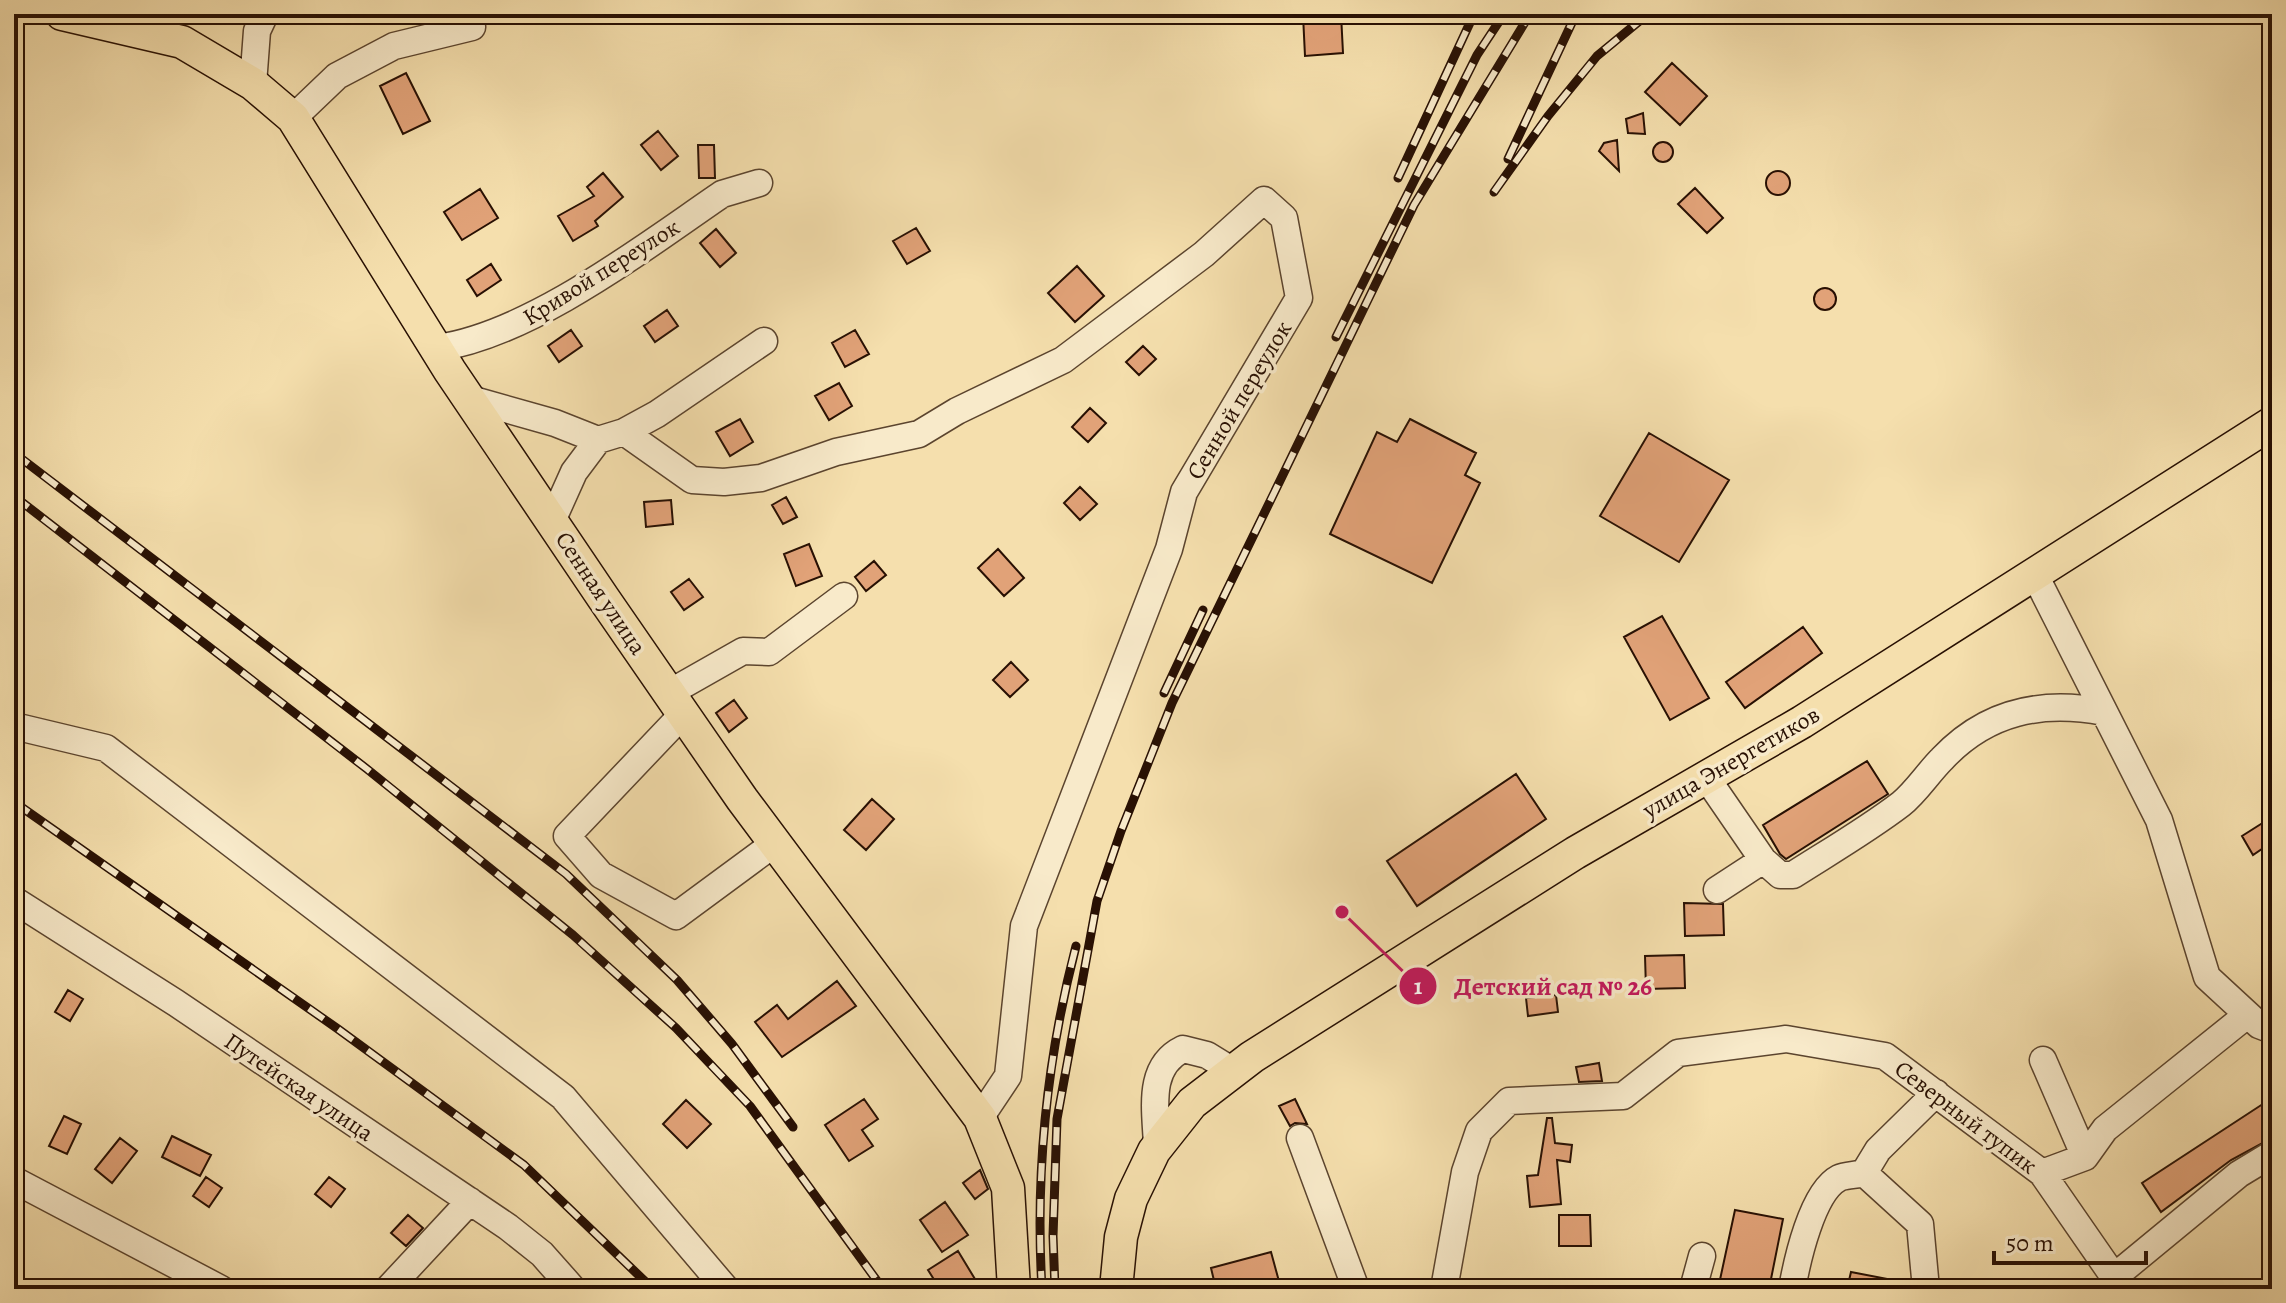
<svg xmlns="http://www.w3.org/2000/svg" width="2286" height="1303" font-family="Alegreya,serif">
<rect width="100%" height="100%" fill="#f5dfad"/>
<filter id="stains"><feTurbulence type="fractalNoise" baseFrequency=".0025" numOctaves="4"/><feColorMatrix values="0 0 0 0 .2 0 0 0 0 .09 0 0 0 0 .02 0 0 0 .5 -.17"/></filter>
<radialGradient id="worn" r=".72"><stop offset=".6" stop-color="#630" stop-opacity="0"/><stop offset="1" stop-color="#630" stop-opacity=".3"/></radialGradient>
<path fill="#e1a278" stroke="#281003" stroke-width="2" d="M1322 14H1341L1343 53 1305 56 1303 15Z
M1672 63 1707 96 1680 125 1645 92Z
M406 73 430 121 403 134 380 86Z
M1643 113 1645 134 1628 133 1626 119Z
M658 131 678 156 661 170 641 145Z
M1617 140 1619 171 1599 151 1604 143Z
M1653 152a10 10 0 1 1 20 0a10 10 0 1 1-20 0Z
M698 145H714L715 178H699Z
M1766 183a12 12 0 1 1 24 0a12 12 0 1 1-24 0Z
M603 173 623 197 595 221 598 226 573 241 558 216 594 196 587 187Z
M1695 188 1723 218 1707 233 1678 204Z
M480 189 498 218 462 240 444 212Z
M916 228 930 251 907 264 893 241Z
M716 229 736 253 720 267 700 243Z
M491 264 501 280 477 296 467 280Z
M1077 266 1104 296 1075 322 1048 293Z
M1814 299a11 11 0 1 1 22 0a11 11 0 1 1-22 0Z
M667 310 678 326 655 342 644 326Z
M571 330 582 346 559 362 548 346Z
M855 330 869 354 845 367 832 343Z
M1143 346 1156 359 1139 375 1126 362Z
M839 383 852 406 829 420 815 396Z
M1090 408 1106 423 1088 442 1072 427Z
M740 419 753 442 730 456 716 432Z
M1410 419 1476 453 1465 475 1480 483 1432 583 1330 534 1377 432 1397 442Z
M1649 433 1729 480 1679 562 1600 516Z
M1080 487 1097 504 1080 520 1064 503Z
M786 497 797 517 783 524 772 505Z
M671 500 673 524 646 527 644 502Z
M809 544 822 576 796 586 784 554Z
M998 549 1024 578 1004 596 978 568Z
M874 561 886 575 866 591 855 577Z
M689 579 703 597 684 610 671 592Z
M1662 616 1709 698 1670 720 1624 637Z
M1803 627 1822 653 1745 708 1726 682Z
M1011 662 1028 680 1010 697 993 680Z
M734 700 747 718 729 732 716 713Z
M1867 761 1888 794 1786 859 1780 854 1763 825Z
M1516 774 1546 819 1417 906 1387 861Z
M872 799 894 819 866 850 844 830Z
M2272 817V842L2253 855 2242 836Z
M1684 903 1723 904 1724 935 1685 936Z
M1684 955 1685 988 1646 989 1645 956Z
M837 981 856 1006 782 1057 755 1022 777 1005 788 1019Z
M68 990 83 999 70 1021 55 1012Z
M1556 995 1558 1012 1528 1016 1526 998Z
M1599 1063 1602 1081 1579 1082 1576 1067Z
M2272 1098V1138L2231 1160 2161 1212 2142 1183Z
M864 1099 878 1119 862 1130 873 1146 849 1161 825 1125Z
M1295 1099 1307 1124 1295 1123 1290 1126 1279 1106Z
M686 1100 711 1124 687 1148 663 1124Z
M64 1116 81 1124 67 1154 49 1146Z
M1547 1118H1552L1555 1143 1572 1145 1570 1162 1557 1160 1561 1204 1530 1207 1527 1176 1538 1175Z
M172 1136 211 1155 200 1176 162 1157Z
M120 1138 137 1151 112 1183 95 1169Z
M980 1170 988 1189 975 1199 963 1183Z
M206 1177 222 1188 209 1207 193 1196Z
M329 1177 345 1189 331 1207 315 1194Z
M945 1202 968 1235 942 1252 920 1220Z
M1735 1210 1783 1219 1769 1289H1718Z
M408 1215 423 1228 406 1246 391 1233Z
M1559 1215H1590L1591 1246H1559Z
M958 1251 981 1289H940L928 1270Z
M1271 1252 1280 1285 1264 1289H1216L1211 1268Z
M1851 1272 1898 1281V1289H1847Z"/>
<g fill="none" stroke-linecap="round" stroke-linejoin="round">
<g stroke="#5b442e" stroke-width="29">
<path id="minor" d="M253 84 257 31 265 14
M293 118 337 76 394 46 472 27
M437 348C530 335 643 248 722 194L759 183
M470 399 555 423 598 440
M624 432 692 480 724 482 761 478 836 452 919 434 957 411 1063 360 1204 254 1264 200 1284 218 1299 298 1184 492 1169 549 1024 926 1008 1076 980 1118
M552 521 574 472 598 440 624 432 657 414 764 341
M2036 577 2159 820 2207 977 2259 1025 2272 1030
M669 693 743 651 769 652 844 596
M683 714 567 836 601 875 676 916 775 843
M14 726 106 748 563 1097 726 1289
M1706 777 1763 860 1780 875H1793C1829 852 1867 830 1901 804 1916 792 1928 773 1942 759 1987 711 2042 700 2104 712
M1717 890 1763 860
M14 900 176 1003 508 1227 542 1254 573 1289
M2043 1060 2085 1157
M1300 1138 1356 1289
M1157 1147C1156 1111 1146 1067 1183 1049L1207 1055 1233 1071
M1864 1173 1920 1224 1926 1289
M2042 1173 2085 1157 2105 1129 2247 1015
M14 1180 221 1289
M388 1289 470 1201
M1444 1289 1465 1172 1479 1131 1509 1101 1623 1096 1678 1053 1786 1039 1885 1056 2042 1173 2114 1277 2239 1174 2272 1154
M1693 1289 1702 1256
M1792 1289C1797 1261 1812 1192 1839 1178 1845 1175 1857 1175 1864 1173L1878 1150 1936 1093"/>
</g>
<g stroke="#281003" stroke-width="35">
<path id="major" d="M62 14 182 42 253 84 293 118 450 371 604 599 742 799 980 1118 1008 1188 1014 1289
M1116 1289 1121 1237 1131 1199 1154 1151 1192 1103 1252 1057 1575 853 1802 722 2272 423"/>
</g>
<use href="#minor" stroke="#f8eaca" stroke-width="26"/>
<use href="#major" stroke="#f5dfad" stroke-width="32"/>
<g stroke="#281003" stroke-width="9">
<path id="rail" d="M1508 159 1576 14
M1398 178 1474 14
M1494 192 1548 116 1597 56 1648 14
M1336 337 1477 55 1504 14
M14 453 566 874 677 980 732 1044 793 1127
M14 496 367 769 573 935 676 1028 750 1106 883 1289
M1164 693 1203 610
M14 802 338 1029 524 1165 653 1289
M1042 1289C1035 1174 1047 1058 1076 946
M1055 1289 1053 1236 1057 1119 1097 901 1121 831 1172 703 1414 205 1530 14"/>
</g>
<use href="#rail" stroke="#f8eaca" stroke-width="6" stroke-dasharray="18" stroke-linecap="butt"/>
</g>
<g text-anchor="middle" stroke-width="7" stroke-linejoin="round" paint-order="stroke">
<g font-size="24" fill="#281003" stroke="#f8eaca">
<text transform="translate(601 272) rotate(-32)" y="8">Кривой переулок</text>
<text transform="translate(1239 400) rotate(-59)" y="8">Сенной переулок</text>
<text transform="translate(601 593) rotate(56)" y="8">Сенная улица</text>
<text transform="translate(1731 762) rotate(-30)" y="8">улица Энергетиков</text>
<text transform="translate(299 1087) rotate(34)" y="8">Путейская улица</text>
<text transform="translate(1966 1117) rotate(37)" y="8">Северный тупик</text>
</g>
</g>
<path fill="none" stroke="#c2185b" stroke-width="3" d="M1342 912L1418 986"/>
<g fill="#c2185b" stroke="#f8eaca" stroke-width="3">
<circle cx="1342" cy="912" r="8"/>
<circle cx="1418" cy="986" r="20"/>
</g>
<g font-size="24" text-anchor="middle" font-weight="bold" fill="#fff">
<text x="1418" y="994">1</text>
</g>
<g font-size="26" text-anchor="middle" font-weight="bold" fill="#c2185b" stroke="#f8eaca" stroke-width="7" stroke-linejoin="round" paint-order="stroke">
<text x="1553" y="995">Детский сад № 26</text>
</g>
<rect width="2286" height="1303" fill="none" stroke="#f5dfad" stroke-width="48"/>
<rect x="16" y="16" width="2254" height="1271" fill="none" stroke="#281003" stroke-width="4"/>
<rect x="24" y="24" width="2238" height="1255" fill="none" stroke="#281003" stroke-width="2"/>
<path d="M1994 1251v12h152v-12" fill="none" stroke="#281003" stroke-width="4"/>
<text x="2006" y="1251" font-size="24" fill="#281003" stroke="#f8eaca" stroke-width="6" paint-order="stroke">50 m</text>
<rect width="100%" height="100%" filter="url(#stains)"/>
<rect width="100%" height="100%" fill="url(#worn)"/>
</svg>
